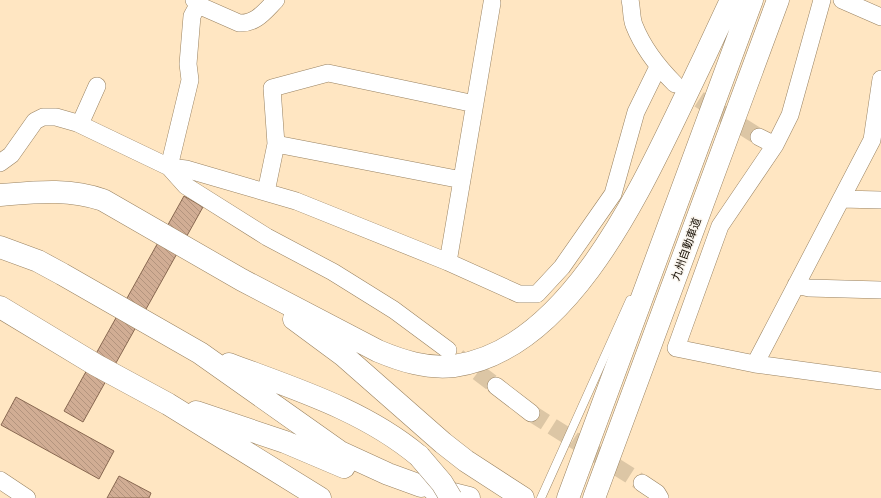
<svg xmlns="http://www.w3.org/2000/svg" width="881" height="498" font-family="'Fira Sans Condensed','Noto Sans JP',sans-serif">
<defs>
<pattern id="building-back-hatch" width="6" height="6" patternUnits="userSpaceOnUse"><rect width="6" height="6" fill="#d1ad94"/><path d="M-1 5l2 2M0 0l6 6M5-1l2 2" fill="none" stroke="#b3947e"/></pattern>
</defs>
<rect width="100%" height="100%" fill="#ffe6c2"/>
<path fill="url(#building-back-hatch)" stroke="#886851" d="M184 196 203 207 83 422 64 411Z
M16 397 114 451 99 479 1 425Z
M119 476 151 493 149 498H107Z"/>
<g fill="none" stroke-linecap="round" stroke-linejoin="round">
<path stroke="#dcc6a5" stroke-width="17" stroke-dasharray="17 8" stroke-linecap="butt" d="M678 86 759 137
M458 357 496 386
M531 413 642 483"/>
<g stroke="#998261" stroke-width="9">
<path id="service" d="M541 498 630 300"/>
</g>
<g stroke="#998261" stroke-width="18">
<path id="minor" d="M194 0 198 5 239 23C256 24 265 11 276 0
M630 0C632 8 631 17 634 25 643 48 658 67 675 84
M822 0 790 115 775 145 720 226 676 348 755 364 881 381
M842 0 881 17
M198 5 192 16 188 64 190 80 169 167 186 169 296 201 448 262 519 294H537L562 267 613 194 636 112 658 67
M80 124 97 86
M759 137 775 145
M276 144 462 180
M0 163 11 155 35 121 43 117H56L77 123 169 167 186 186 267 237 333 272 394 310 448 350
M266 192 276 144 272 88 328 73 475 104
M841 199 881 200
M448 262 492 3
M796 285 809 288 881 290
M755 364 872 140 881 79
M496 386 531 413
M0 480 27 498
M642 483 657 493 660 498"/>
</g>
<g stroke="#998261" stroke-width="23">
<path id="motorway" d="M0 195C36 192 69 188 103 200L242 280 378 351C402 361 427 369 454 366 565 351 636 199 679 110 697 73 714 37 731 0
M0 247 38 261 62 274 200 353 340 452 388 474 421 486
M0 307 96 365 168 404 320 498
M294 319 344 356 443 443 466 461 523 498
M229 364C295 389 364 410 419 456
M196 412 285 442 344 467
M433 489 469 498
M568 498 752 0
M594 498 778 0"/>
</g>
<use href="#service" stroke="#fff" stroke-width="8"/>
<use href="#minor" stroke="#fff" stroke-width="17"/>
<use href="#motorway" stroke="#fff" stroke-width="22"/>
<g stroke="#998261" stroke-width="23" stroke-linecap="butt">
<path id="motorway-bridge" d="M419 456 442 483 451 498"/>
</g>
<use href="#motorway-bridge" stroke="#fff" stroke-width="22"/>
</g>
<g text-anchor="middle" stroke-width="3" stroke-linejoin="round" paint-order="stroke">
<g font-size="11" fill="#160e03" stroke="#fbf6ef">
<text transform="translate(686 249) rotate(-70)" y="4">九州自動車道</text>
</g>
</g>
</svg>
